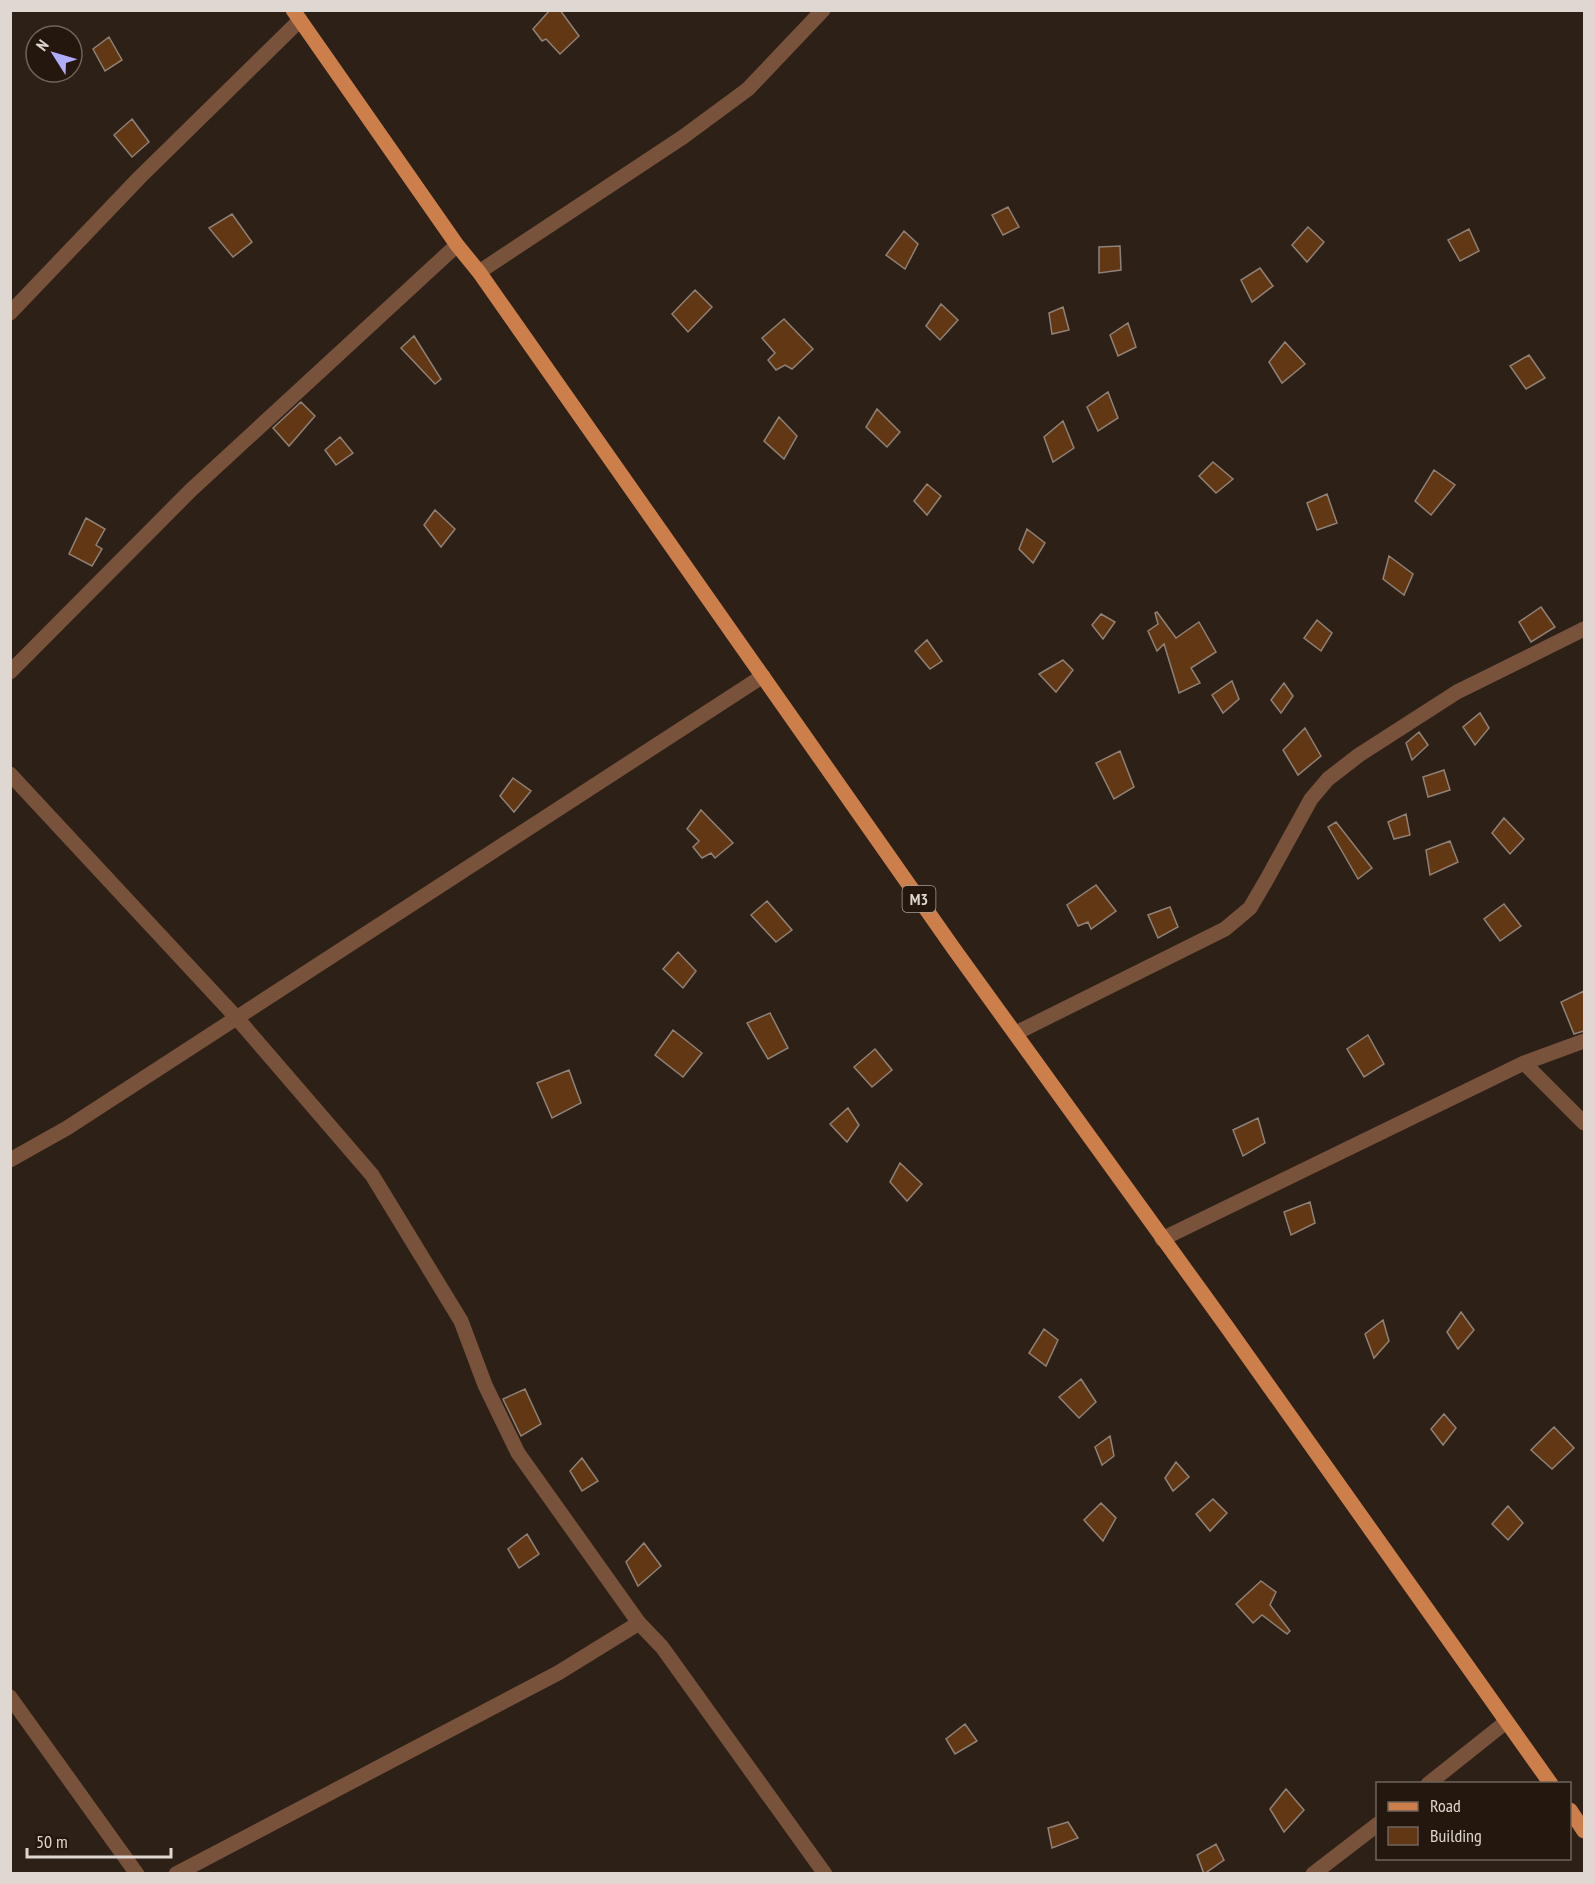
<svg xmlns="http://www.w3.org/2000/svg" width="1595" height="1884" font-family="'PT Sans Narrow',sans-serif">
<rect width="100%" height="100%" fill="#2d2017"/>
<path fill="#623714" stroke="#908176" stroke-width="1.5" d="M550 10H560L579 36 560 54 546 39 542 41 533 29Z
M109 37 122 60 105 71 93 49Z
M132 119 149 142 132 157 114 135Z
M1008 207 1019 227 1003 235 992 215Z
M232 214 252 242 233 257 209 228Z
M1308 227 1324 242 1307 262 1292 245Z
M1469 229 1479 251 1460 261 1448 240Z
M904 231 918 244 905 269 886 255Z
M1120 246 1121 270 1099 273V247Z
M1260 268 1273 286 1252 302 1241 280Z
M695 290 712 307 688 332 672 314Z
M941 304 958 320 940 340 926 326Z
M1063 307 1069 330 1052 334 1049 313Z
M784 319 813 349 792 369 785 365 776 370 768 360 775 353 762 338Z
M1128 323 1136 347 1118 356 1110 335Z
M414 336 441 379 435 384 401 348Z
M1285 342 1305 364 1282 383 1269 362Z
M1529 355 1545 378 1526 389 1510 366Z
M1108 392 1118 418 1098 431 1087 407Z
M301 402 315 416 289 446 273 428Z
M877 409 900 432 887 447 866 427Z
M779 417 797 436 784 459 764 441Z
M1063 421 1074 448 1053 462 1044 437Z
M340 437 353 453 336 465 325 450Z
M1213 462 1233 479 1216 493 1199 476Z
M1434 470 1455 485 1431 515 1415 501Z
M927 484 941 496 927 515 914 501Z
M1327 494 1337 523 1317 530 1307 503Z
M435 510 455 529 441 547 424 525Z
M86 518 105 529 96 545 102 549 92 566 69 554Z
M1027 529 1045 543 1033 563 1019 549Z
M1389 556 1413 574 1404 595 1383 579Z
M1541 607 1555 627 1531 642 1519 622Z
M1157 612 1176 638 1199 622 1216 652 1191 668 1200 683 1179 693 1164 644 1157 651 1148 631 1158 624 1155 613Z
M1101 614 1115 622 1103 639 1092 625Z
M1317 620 1332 633 1321 651 1304 638Z
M927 640 942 661 930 669 915 651Z
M1063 660 1073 670 1056 692 1039 674Z
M1232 681 1239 699 1223 713 1212 695Z
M1284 683 1293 696 1281 713 1271 700Z
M1480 713 1489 728 1475 745 1463 727Z
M1305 728 1321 756 1298 775 1283 750Z
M1419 732 1428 745 1412 760 1406 743Z
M1120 751 1134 787 1114 799 1096 763Z
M1444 770 1450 790 1428 797 1423 777Z
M513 778 531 791 514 812 500 796Z
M701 810 733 843 715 858 711 853 702 858 693 847 699 841 687 829Z
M1406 814 1410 835 1394 839 1388 822Z
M1504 818 1524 839 1510 854 1492 833Z
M1336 822 1372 868 1358 879 1328 827Z
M1450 841 1458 862 1430 875 1426 850Z
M1096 885 1116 911 1091 929 1088 922 1078 926 1067 905Z
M767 901 792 930 776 942 751 915Z
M1504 904 1521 926 1500 941 1484 919Z
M1170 907 1178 927 1158 938 1148 915Z
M678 952 696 971 683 988 663 969Z
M1584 991V1031L1574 1034 1561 1002Z
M770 1013 788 1048 768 1059 747 1023Z
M673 1030 702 1053 683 1077 655 1055Z
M1368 1035 1384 1064 1364 1077 1347 1049Z
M875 1049 892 1070 872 1087 854 1067Z
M569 1070 581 1103 552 1118 537 1083Z
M848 1108 859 1125 847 1142 830 1124Z
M1258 1118 1265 1143 1243 1156 1233 1130Z
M900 1163 922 1184 907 1201 890 1182Z
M1310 1202 1315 1223 1291 1235 1284 1212Z
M1461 1312 1474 1330 1458 1349 1447 1332Z
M1383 1320 1389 1341 1374 1358 1365 1334Z
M1044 1329 1058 1340 1046 1366 1029 1353Z
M1081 1379 1096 1402 1079 1418 1059 1397Z
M525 1389 541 1424 521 1436 503 1399Z
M1444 1414 1456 1428 1443 1445 1431 1429Z
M1554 1427 1574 1448 1552 1469 1531 1450Z
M1110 1436 1114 1456 1102 1465 1095 1447Z
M582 1458 598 1481 582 1491 570 1471Z
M1176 1462 1189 1477 1173 1491 1165 1478Z
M1213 1499 1227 1513 1210 1531 1196 1514Z
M1101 1503 1116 1518 1103 1541 1084 1520Z
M1508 1506 1523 1523 1508 1540 1492 1524Z
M527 1534 539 1554 519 1568 508 1549Z
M644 1543 661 1566 638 1586 626 1562Z
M1261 1581 1276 1592 1270 1605 1290 1631 1287 1634 1262 1615 1253 1623 1236 1604Z
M965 1724 977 1741 955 1754 946 1739Z
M1286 1789 1304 1810 1284 1832 1270 1809Z
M1068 1822 1078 1838 1052 1848 1048 1828Z
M1216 1844 1224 1860 1204 1874 1197 1855Z"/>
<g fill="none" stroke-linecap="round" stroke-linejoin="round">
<path stroke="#78523a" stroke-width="15" d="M479 272 683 137 748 89 823 10
M10 313 140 177 300 20
M10 672 191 490 457 245
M10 774 236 1017 372 1175 461 1321 485 1385 518 1453 639 1623 662 1647 825 1874
M1016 1033 1225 929 1250 908 1267 879 1311 799 1328 779 1359 755 1457 692 1584 629
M1524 1063 1584 1123
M10 1160 67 1128 763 676
M1162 1239 1524 1063 1584 1041
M10 1697 137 1874
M1428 1784 1506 1722
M176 1874 558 1673 639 1623
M1313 1874 1378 1824"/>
<path stroke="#cc7f4b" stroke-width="15" d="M293 10 457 245 479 272 954 949 1227 1327 1551 1784
M1570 1810 1584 1831"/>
</g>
<g text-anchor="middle" stroke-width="4.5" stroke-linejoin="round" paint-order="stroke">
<rect fill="#23170e" stroke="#a79d96" stroke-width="1.5" x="902.5" y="886" width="33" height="26" rx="4.5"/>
<g font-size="16" font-weight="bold" fill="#dfd7d1">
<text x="919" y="905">M3</text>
</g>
</g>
<rect width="1595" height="1884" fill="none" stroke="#dfd7d1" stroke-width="24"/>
<rect x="1376" y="1782" width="195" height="78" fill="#23170e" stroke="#6e645c" stroke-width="1.5"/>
<rect x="1388" y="1802" width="30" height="9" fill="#cc7f4b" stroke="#6e645c" stroke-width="1.5"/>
<text x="1430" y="1812" font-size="18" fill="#dfd7d1">Road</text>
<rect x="1388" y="1827" width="30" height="18" fill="#623714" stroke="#6e645c" stroke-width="1.5"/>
<text x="1430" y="1842" font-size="18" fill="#dfd7d1">Building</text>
<g transform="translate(54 54) rotate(307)"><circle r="28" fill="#23170e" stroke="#6e645c" stroke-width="1.5"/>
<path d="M0-4.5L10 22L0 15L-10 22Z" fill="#b0aefa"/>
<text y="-9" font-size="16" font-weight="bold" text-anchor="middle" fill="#dfd7d1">N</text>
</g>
<path d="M27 1848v9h144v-9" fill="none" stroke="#dfd7d1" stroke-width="3"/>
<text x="36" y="1848" font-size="18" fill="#dfd7d1" stroke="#23170e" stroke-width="4.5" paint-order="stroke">50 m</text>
</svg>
